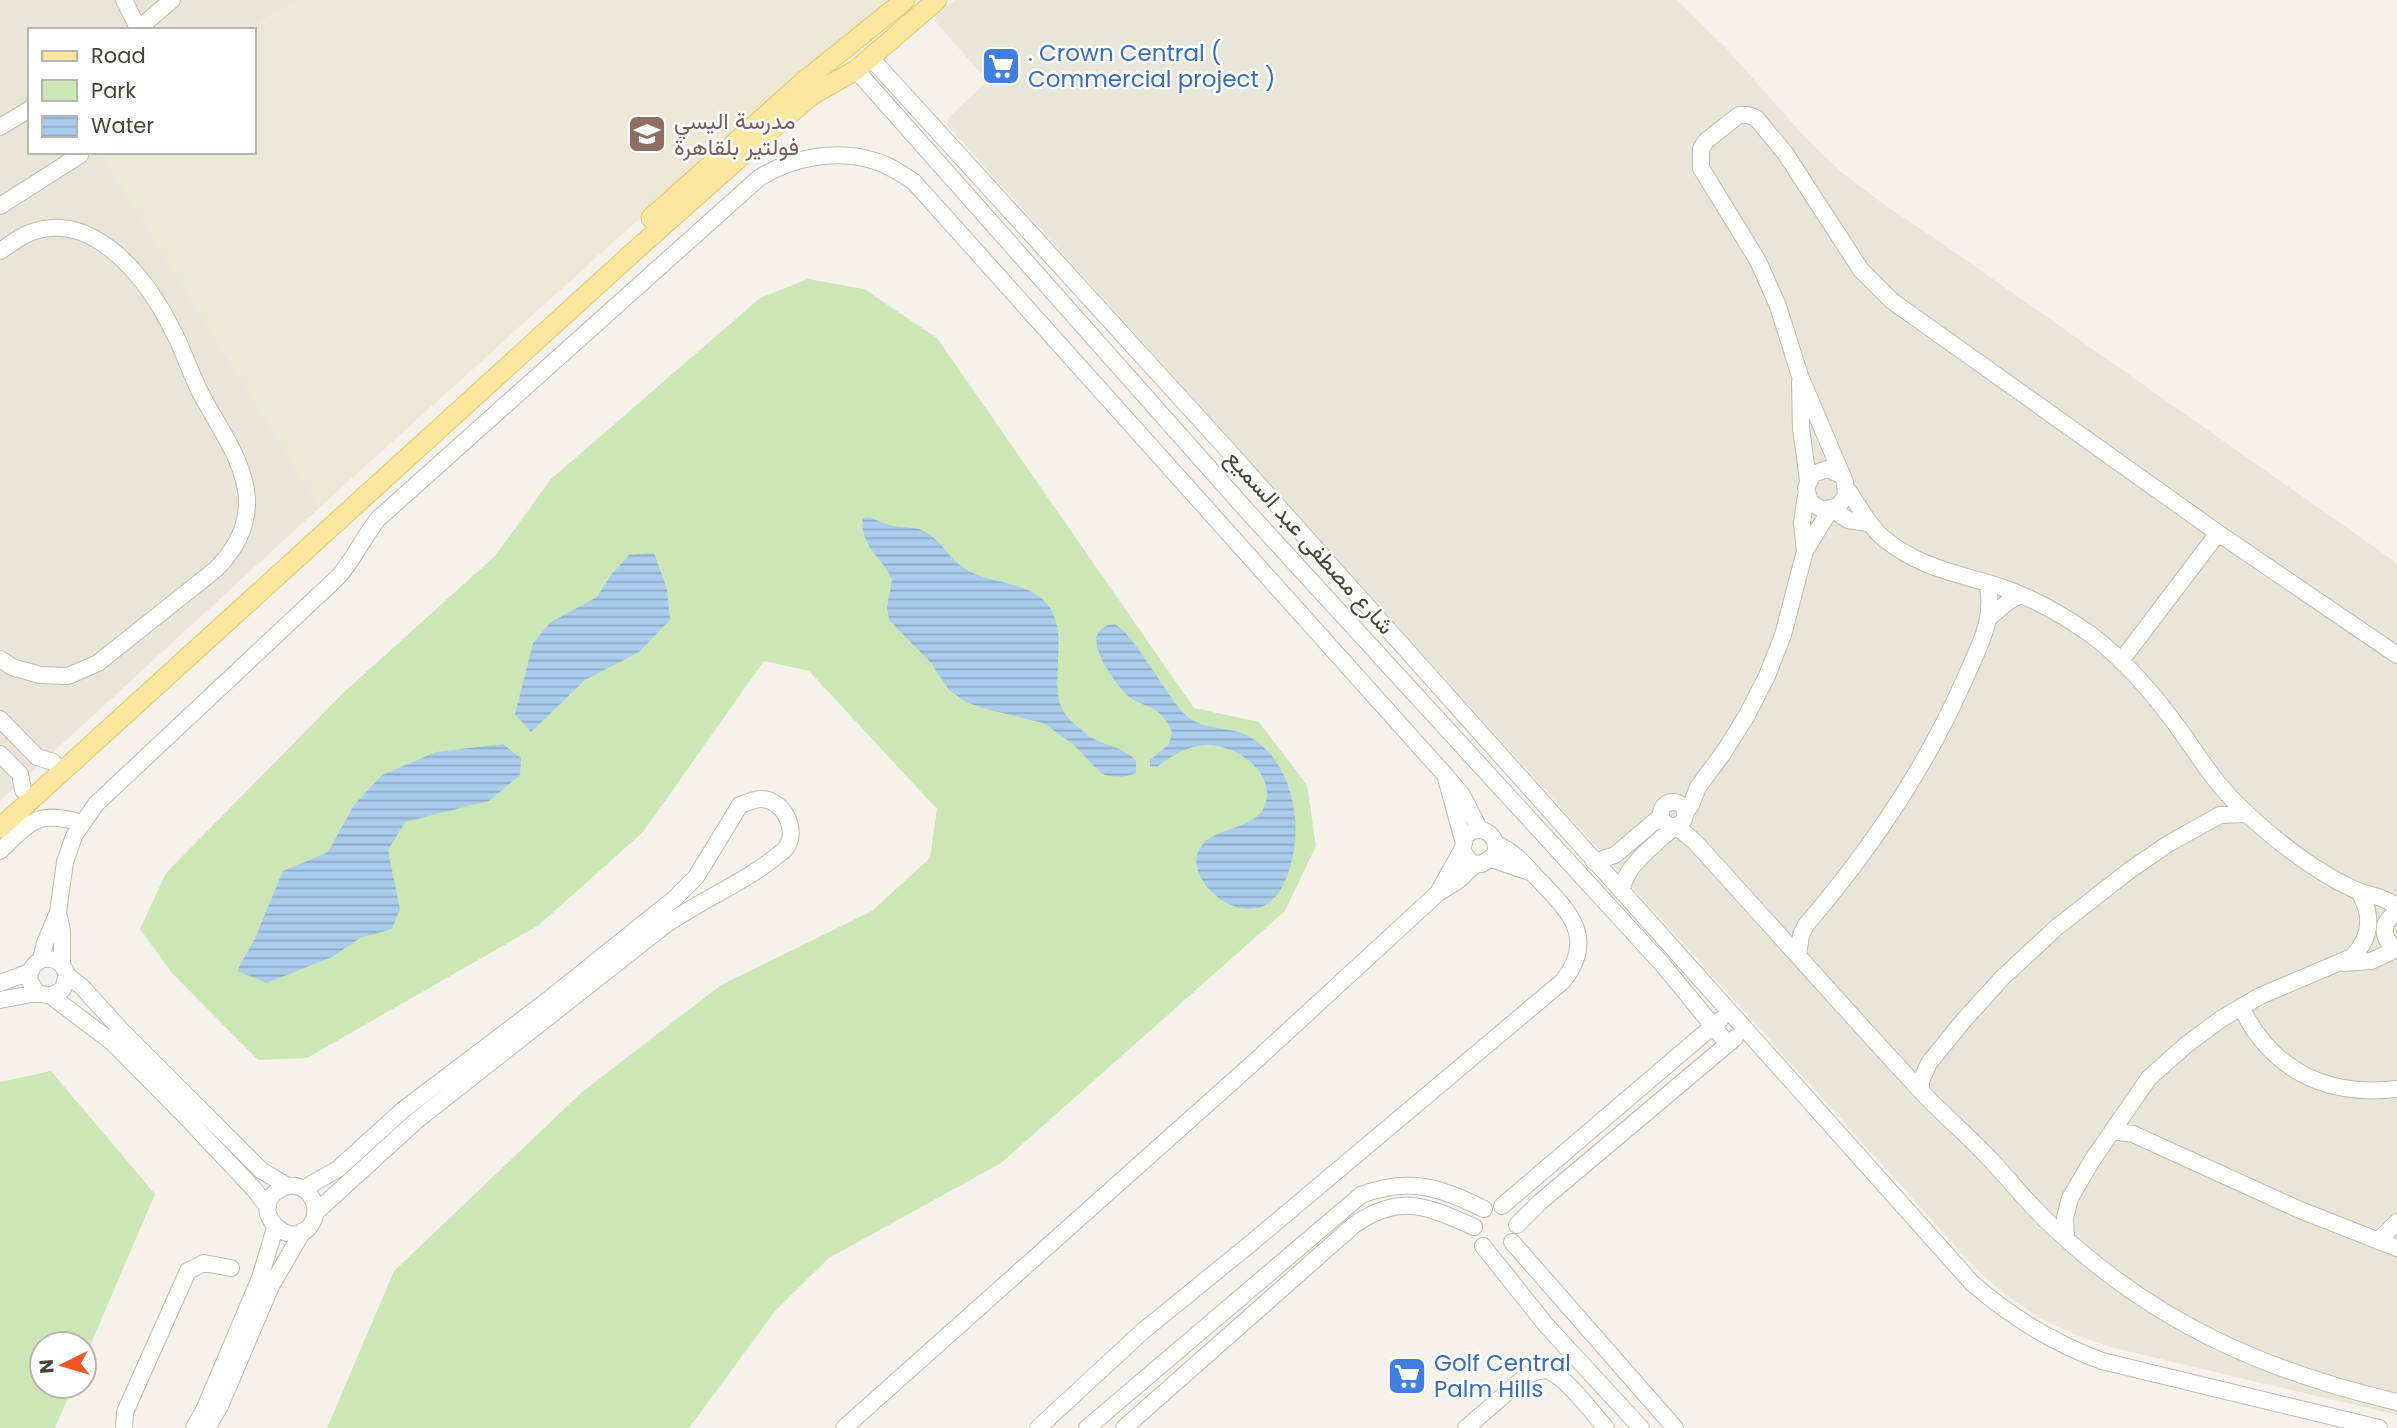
<svg xmlns="http://www.w3.org/2000/svg" width="2397" height="1428" font-family="Poppins,Vazirmatn,sans-serif">
<defs>
<pattern id="water-rules" width="6" height="5" patternUnits="userSpaceOnUse" patternTransform="scale(1.75)"><rect width="6" height="5" fill="#aacdee"/><path d="M0 2.5h6" fill="none" stroke="#8ca8c2"/></pattern>
</defs>
<rect width="100%" height="100%" fill="#f5f2eb"/>
<path fill="#e8e5d9" d="M0 0H297L249 30H30V152H100L320 507 0 801Z
M955 0H1677L1726 48 1802 134 1841 172 1886 206 1933 237 2397 563V1415L2114 1348 2076 1335 2040 1318 2006 1295 1976 1269 947 125V119L985 83 984 77 935 21 936 15Z"/>
<path fill="#ede8d5" d="M297 0H891L852 31 619 237 320 507 100 152H254V30H249Z"/>
<path fill="#cce7b5" d="M808 279 864 289 937 338 1194 708 1259 722 1307 785 1316 846 1285 911 1001 1163 829 1258 776 1310 689 1428H327L394 1271 582 1092 721 985 872 911 930 858 937 809 809 671 764 661 643 832 539 925 307 1058 258 1060 172 973 140 929 166 873 343 693 495 556 551 479 760 298Z
M51 1071 155 1194 84 1360V1344H42V1386H73L55 1428H0V1082Z"/>
<path fill="url(#water-rules)" d="M870 517C876 520 882 523 889 525 901 528 915 526 926 532 941 540 949 559 964 568 996 589 1047 577 1057 626 1063 652 1049 695 1066 715 1073 724 1085 734 1094 739 1109 747 1124 747 1136 761V773C1125 778 1111 778 1101 773L1073 744 1043 723 982 708 966 702 949 690 931 663 889 620 887 607 892 580C884 559 858 545 863 518Z
M654 553 667 589 670 620 639 652 585 680 531 732 515 714 533 643 551 622 597 597 610 576 629 555Z
M1114 624C1132 630 1167 698 1186 715 1203 732 1231 725 1250 737 1294 763 1304 826 1289 870 1285 882 1280 894 1270 902 1237 928 1178 875 1202 845 1219 825 1259 830 1266 802 1274 770 1233 743 1204 745 1185 747 1171 756 1157 767L1150 766V760L1169 744 1172 732C1169 724 1165 719 1159 713 1150 704 1135 704 1126 694 1113 680 1074 629 1114 624Z
M503 744 521 758 520 775 489 801 405 822 388 850 400 909 392 929 360 938 332 957 267 983 237 971 255 938 283 871 328 852 354 805 382 775 436 752Z"/>
<g fill="none" stroke-linecap="round" stroke-linejoin="round">
<g stroke="#c0bbad" stroke-width="18">
<path id="minor" d="M124 0 138 28
M137 30 172 0
M870 57 1226 448 1972 1283C2011 1317 2053 1343 2102 1361L2379 1428
M856 70 1248 512 1663 965 1727 1043
M0 127 30 109
M0 206 80 155
M0 251C8 246 18 238 27 234 92 206 147 279 172 329 183 349 190 372 200 392 217 425 245 461 247 499 248 527 235 550 216 569L98 663 68 676 40 675 12 667 0 659
M1800 382 1801 428 1808 480
M1841 475 1827 469 1813 474 1806 488 1810 502 1823 510 1838 506 1846 496 1845 482 1800 376 1778 306 1758 261 1701 168V149L1706 141 1739 115H1748L1756 118 1785 153 1861 270 1892 301 2218 533 2397 655
M1847 489C1859 505 1866 522 1881 536 1918 568 1957 573 2001 587 2033 598 2063 615 2090 634 2124 659 2152 692 2177 726 2196 752 2212 779 2235 802 2266 833 2301 861 2339 882 2346 885 2352 889 2358 891 2372 896 2385 897 2397 907
M1832 509 1848 520 1868 523
M1805 551 1802 523 1806 495
M1989 618 2009 601 2021 595
M2121 661 2218 533
M0 719 37 757 53 762
M0 754 20 774 23 790
M1446 778 1463 840
M1661 814a12 12 0 1 1 24 0a12 12 0 1 1-24 0Z
M1685 813 1691 805 1698 787 1724 752 1747 715 1767 676 1783 635 1805 551 1830 510
M1676 826 1694 841C1769 923 1843 1007 1919 1089 1939 1111 1962 1130 1983 1152 2007 1176 2027 1203 2052 1226 2152 1321 2263 1371 2397 1402
M0 851C32 821 36 810 82 823
M1491 859 1533 873
M1594 862 1615 855 1661 816
M1439 891 1462 850 1466 835C1482 823 1500 835 1495 855L1482 864 1471 863 1462 850
M1621 891C1627 863 1655 845 1675 826
M1798 955 1801 935 1806 925C1871 849 1927 767 1967 674 1980 645 1996 615 1987 583
M41 959 45 943 58 912
M2344 963 2371 961 2397 949C2381 939 2380 922 2397 913
M62 964V931L58 912 65 862 74 836 96 804 338 577C354 559 363 538 378 519L759 178C792 157 837 149 875 161 889 165 902 174 914 182L1446 776 1462 795 1480 830
M67 975 82 987 123 1032 262 1171C270 1175 278 1181 286 1185 293 1187 289 1185 296 1186 311 1189 320 1207 313 1221 294 1260 237 1203 288 1186
M0 983 30 972
M51 996 63 989 67 975C61 955 38 953 30 972L29 980 37 993 51 996 112 1042 184 1115 253 1188 268 1207
M0 1000 37 993
M2241 1007C2272 1071 2327 1097 2397 1089
M1921 1091V1081L1929 1063 1964 1020 2002 978 2057 927 2130 870 2168 844 2220 815 2247 814
M2112 1131 2133 1134 2300 1210 2397 1248
M303 1189 338 1169 403 1110 548 1000 674 899 696 877 740 805C747 803 754 799 761 799 785 799 801 835 783 851 747 882 702 899 664 926L416 1121 315 1213
M1502 1206 1720 1020
M1517 1225 1540 1202 1735 1038
M2066 1238 2065 1218 2070 1198 2093 1159 2149 1078 2186 1045 2221 1019 2260 996 2352 957C2372 937 2373 915 2359 892
M2378 1241 2397 1222
M1512 1242 1675 1428
M1483 1246 1546 1325 1641 1428
M124 1428 125 1412 188 1271 204 1263 231 1268
M194 1428 204 1410 260 1278 275 1228
M207 1428 220 1406 271 1286 303 1231
M844 1428 1251 1065 1438 893 1459 880 1476 864
M1038 1428 1143 1331 1250 1244 1563 981C1597 938 1569 911 1538 879 1524 864 1515 852 1496 844
M1087 1428 1361 1195C1409 1177 1440 1187 1484 1209
M1124 1428 1354 1225C1400 1193 1427 1206 1474 1227
M1466 1428 1526 1376C1533 1373 1540 1369 1548 1371 1565 1375 1593 1414 1606 1428"/>
</g>
<g stroke="#e0c76d" stroke-width="21">
<path id="major" d="M651 218 803 82 905 0
M0 828 638 248 765 135 812 95 856 70 937 0"/>
</g>
<use href="#minor" stroke="#fff" stroke-width="16"/>
<use href="#major" stroke="#fbe89e" stroke-width="19"/>
</g>
<defs>
<g id="supermarket-square" transform="scale(2.0125)"><rect x="-9" y="-9" width="18" height="18" rx="4" fill="#3f7fe0" stroke="#fff"/><path d="M-6-5.5h2.5l.6 2H6L4.5 2H-2.5L-4.4-4H-6ZM-1.5 3.2a1.3 1.3 0 1 0 .1 0ZM3 3.2a1.3 1.3 0 1 0 .1 0Z" fill="#fff"/></g>
<g id="school-square" transform="scale(2.0125)"><rect x="-9" y="-9" width="18" height="18" rx="4" fill="#8d6e63" stroke="#fff"/><path d="M0-5L7-2L0 1L-7-2ZM-4 1L0 2.5L4 1V4Q0 6-4 4Z" fill="#fff"/></g>
</defs>
<g fill-rule="evenodd">
<use href="#supermarket-square" x="1001" y="66"/>
<use href="#school-square" x="647" y="134"/>
<use href="#supermarket-square" x="1407" y="1376"/>
</g>
<g text-anchor="middle" stroke-width="5" stroke-linejoin="round" paint-order="stroke">
<g font-size="23" fill="#366cbe" stroke="#fff" text-anchor="start">
<text x="1028" y="61">. Crown Central (<tspan x="1028" dy="26">Commercial project )</tspan></text>
<text x="1434" y="1371">Golf Central<tspan x="1434" dy="26">Palm Hills</tspan></text>
</g>
<g font-size="23" fill="#785e54" stroke="#fff" text-anchor="start">
<text x="674" y="129">مدرسة اليسي<tspan x="674" dy="26">فولتير بلقاهرة</tspan></text>
</g>
<g font-size="23" fill="#494439" stroke="#fff">
<text transform="translate(1310 542) rotate(48)" y="8">شارع مصطفى عبد السميع</text>
</g>
</g>
<rect x="28" y="28" width="228" height="126" fill="#ffffff" stroke="#b6b4b0" stroke-width="2"/>
<rect x="42" y="51" width="35" height="10" fill="#fbe89e" stroke="#b6b4b0" stroke-width="2"/>
<text x="91" y="63" font-size="21" fill="#494439">Road</text>
<rect x="42" y="80" width="35" height="21" fill="#cce7b5" stroke="#b6b4b0" stroke-width="2"/>
<text x="91" y="98" font-size="21" fill="#494439">Park</text>
<rect x="42" y="116" width="35" height="21" fill="url(#water-rules)" stroke="#b6b4b0" stroke-width="2"/>
<text x="91" y="133" font-size="21" fill="#494439">Water</text>
<g transform="translate(63 1365) rotate(265)"><circle r="33" fill="#ffffff" stroke="#b6b4b0" stroke-width="2"/>
<path d="M0-5L12 26L0 18L-12 26Z" fill="#f25424"/>
<text y="-10" font-size="19" font-weight="bold" text-anchor="middle" fill="#494439">N</text>
</g>
</svg>
